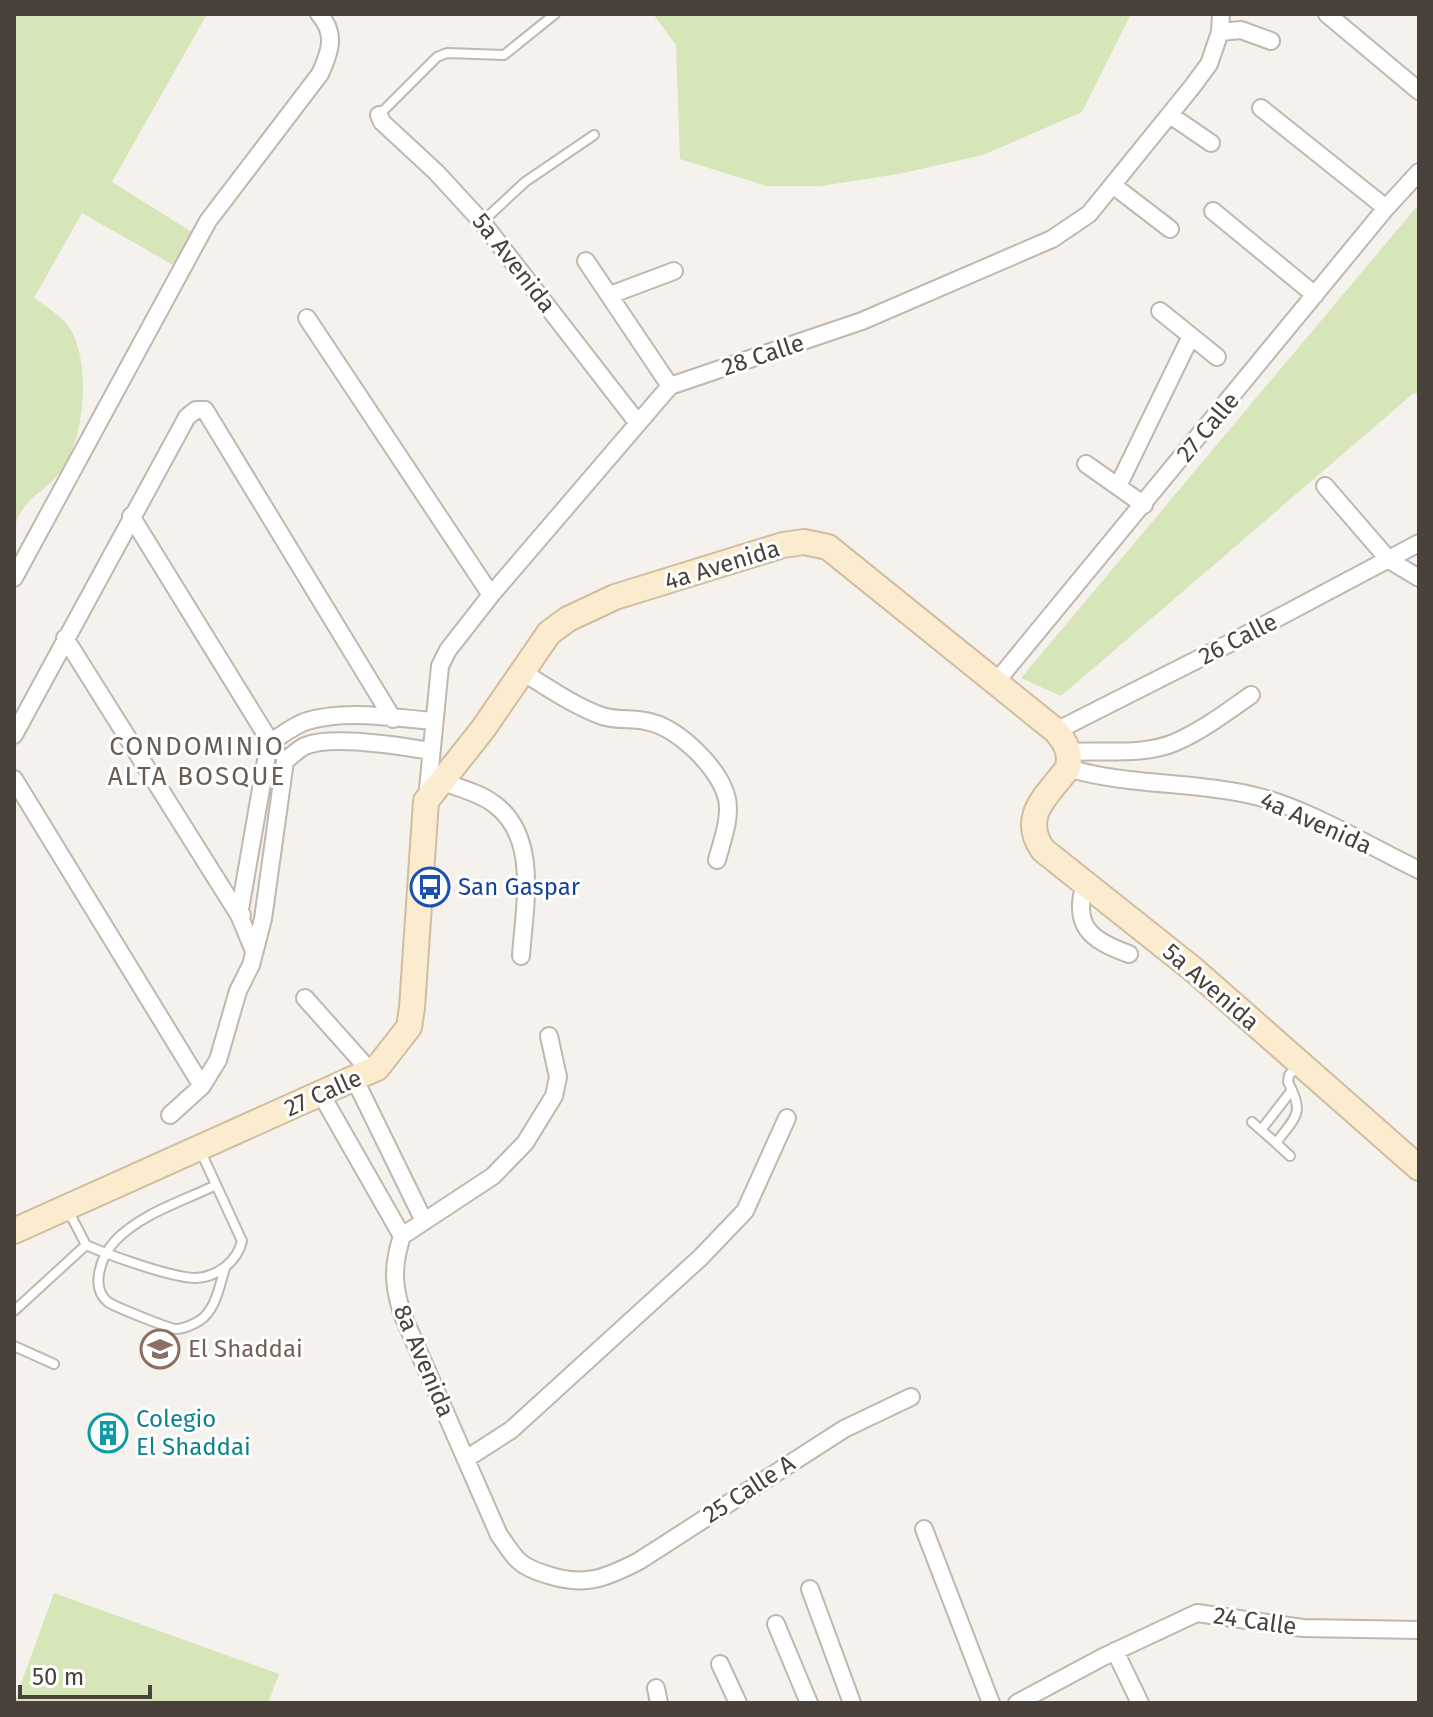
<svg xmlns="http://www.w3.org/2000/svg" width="1433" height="1717" font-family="'Fira Sans',sans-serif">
<rect width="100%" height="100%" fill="#f5f1ec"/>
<path fill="#d7e6b8" d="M14 14H207L112 182 195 234 175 266 82 213 34 298C47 307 63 317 71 330 91 365 85 441 60 472 42 496 26 493 14 528Z
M653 14H1131L1082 112 983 155 898 174 821 186H766L680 159 676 45Z
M1419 204V394L1414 393 1061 696 1021 678Z
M54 1593 279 1674 268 1703H14Z"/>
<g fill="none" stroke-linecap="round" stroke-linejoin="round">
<g stroke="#c0b7af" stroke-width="12">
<path id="lane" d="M379 115 437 57 447 53 504 55 555 14
M482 222 525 182 594 135
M1252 1122 1276 1143
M1261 1130 1292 1090
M1290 1156 1276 1143C1296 1116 1305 1114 1288 1082L1289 1075 1299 1064
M216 1185C183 1201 140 1214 115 1241 102 1255 89 1287 108 1302 113 1306 170 1329 176 1329 183 1329 192 1325 199 1321 216 1310 219 1287 225 1268
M68 1210 86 1245C109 1255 172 1278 196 1278 217 1277 237 1262 242 1241L200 1150
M14 1311 86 1245
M14 1346 54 1364"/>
</g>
<g stroke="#c0b7af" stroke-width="20">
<path id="street" d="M1327 14 1419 91
M1220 32 1241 30 1271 41
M1261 108 1386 208
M379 115 382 122 436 172 482 222 637 422
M1170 115 1211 143
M1114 186 1170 229
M1213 211 1315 295
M586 261 670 386
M610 295 674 271
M1160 311 1217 357
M307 318 491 595
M1086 464 1144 505
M1118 486 1191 336
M1325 486 1389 560 1419 578
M131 516 276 751
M14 578 208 221 320 74C330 52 337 34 319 14
M65 638 239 915H242
M521 671C547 687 574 706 602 716 617 721 631 718 645 721 677 726 720 768 727 799 731 818 722 841 717 860
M996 682 1386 208 1419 172
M1056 731 1236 640 1419 543
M14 735 187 417 196 410H205L393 719
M1070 752C1104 750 1144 756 1176 742 1203 730 1227 712 1251 695
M1068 768C1127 786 1190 781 1251 795 1306 807 1367 845 1419 870
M14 779 202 1086
M443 782C459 788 480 793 494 804 540 837 524 908 521 956
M427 799 440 666 448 650 491 595 670 386 862 321 1052 239 1089 214 1192 87 1209 64 1220 32 1221 14
M1085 883C1072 926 1090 940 1129 954
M254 951 239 915 269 743C281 736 294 725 307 721 347 709 393 718 433 721
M305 998 371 1072
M355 1080 424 1221
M321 1094 402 1236C392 1267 393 1286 403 1316L499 1535C506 1544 511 1554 519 1561 526 1568 538 1572 548 1575 585 1587 606 1578 639 1561L844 1429 911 1397
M170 1115 202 1086 218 1060 238 991 251 965 263 919 285 761C292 756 298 749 305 746 331 735 401 746 430 751
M402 1236 493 1176 525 1143 554 1096 558 1077 549 1036
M466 1459 511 1430 700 1258 745 1211 787 1118
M924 1529 991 1703
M810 1589 852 1703
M776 1624 809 1703
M1115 1651 1140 1703
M720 1664 738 1703
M656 1688 659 1703
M1017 1703 1103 1657 1197 1613 1303 1628 1419 1630"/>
</g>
<g stroke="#d1bd9f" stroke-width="28">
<path id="secondary" d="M14 1231 377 1068 409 1027 412 1008 426 801 483 729 549 633 568 619 615 597 783 545 804 542 828 547 1056 731C1066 743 1071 752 1068 768 1048 795 1019 816 1043 850L1194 970 1419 1168"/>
</g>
<use href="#lane" stroke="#fff" stroke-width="8"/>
<use href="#street" stroke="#fff" stroke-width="16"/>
<use href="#secondary" stroke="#fbebcf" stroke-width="24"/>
</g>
<defs>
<g id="bus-ring" transform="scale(2)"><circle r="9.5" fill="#fff" stroke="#1a4fb4" stroke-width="1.5"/><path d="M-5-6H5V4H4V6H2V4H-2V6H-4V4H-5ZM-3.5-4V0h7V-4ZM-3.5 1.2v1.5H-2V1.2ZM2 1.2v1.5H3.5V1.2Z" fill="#1a4fb4"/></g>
<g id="school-ring" transform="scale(2)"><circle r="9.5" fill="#fff" stroke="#8d6e63" stroke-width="1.5"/><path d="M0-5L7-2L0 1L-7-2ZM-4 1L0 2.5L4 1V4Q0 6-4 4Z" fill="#8d6e63"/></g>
<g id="building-ring" transform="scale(2)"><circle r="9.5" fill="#fff" stroke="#0f9aa8" stroke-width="1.5"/><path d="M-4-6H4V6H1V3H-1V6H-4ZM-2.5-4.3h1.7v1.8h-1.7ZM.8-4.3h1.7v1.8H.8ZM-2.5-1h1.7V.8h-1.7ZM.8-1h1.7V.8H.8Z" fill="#0f9aa8"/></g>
</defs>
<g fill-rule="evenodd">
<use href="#bus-ring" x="430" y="887"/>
<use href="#school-ring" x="160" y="1349"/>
<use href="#building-ring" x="108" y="1433"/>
</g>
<g text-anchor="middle" stroke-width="6" stroke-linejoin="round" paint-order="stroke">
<g font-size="24" fill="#49413a" stroke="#fff">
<text transform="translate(514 263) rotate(52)" y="8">5a Avenida</text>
<text transform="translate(763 355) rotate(-18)" y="8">28 Calle</text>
<text transform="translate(1208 427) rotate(-50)" y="8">27 Calle</text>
<text transform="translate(722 565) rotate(-17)" y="8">4a Avenida</text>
<text transform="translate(1238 639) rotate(-27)" y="8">26 Calle</text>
<text transform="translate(1316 823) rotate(24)" y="8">4a Avenida</text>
<text transform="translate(1211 987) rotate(41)" y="8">5a Avenida</text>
<text transform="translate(323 1093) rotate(-24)" y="8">27 Calle</text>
<text transform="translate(424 1361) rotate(67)" y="8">8a Avenida</text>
<text transform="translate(749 1489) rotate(-33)" y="8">25 Calle A</text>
<text transform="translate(1255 1621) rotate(8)" y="8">24 Calle</text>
</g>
<g font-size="24" fill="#164399" stroke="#fff" text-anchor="start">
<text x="458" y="895">San Gaspar</text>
</g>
<g font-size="24" fill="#785e54" stroke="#fff" text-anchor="start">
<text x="188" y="1357">El Shaddai</text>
</g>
<g font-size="24" fill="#0d838f" stroke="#fff" text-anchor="start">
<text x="136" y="1427">Colegio<tspan x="136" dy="28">El Shaddai</tspan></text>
</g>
<g font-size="26" letter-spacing="2" fill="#6b5d52" stroke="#fff">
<text x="197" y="755">CONDOMINIO<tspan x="197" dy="30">ALTA BOSQUE</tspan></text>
</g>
</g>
<rect width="1433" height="1717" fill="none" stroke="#49413a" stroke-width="32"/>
<path d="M20 1685v12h130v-12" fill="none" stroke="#49413a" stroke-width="4"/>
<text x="32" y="1685" font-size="24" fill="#49413a" stroke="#ffffff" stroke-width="6" paint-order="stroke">50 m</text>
</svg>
